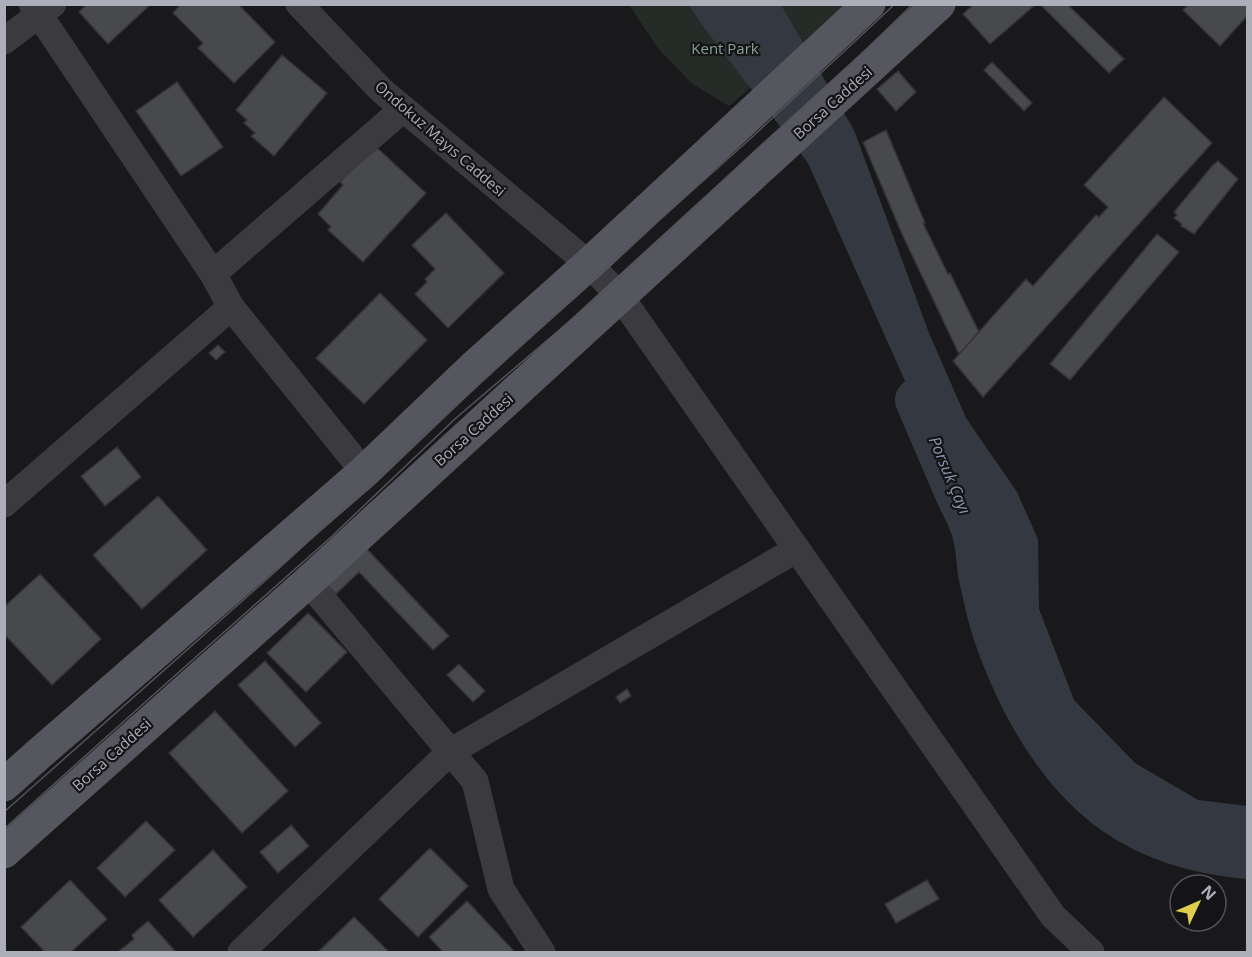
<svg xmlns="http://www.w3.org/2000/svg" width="1252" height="957" font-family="'Open Sans',sans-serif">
<rect width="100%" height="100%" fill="#19191b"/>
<path fill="#252c27" d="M629 5H846L729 106 691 83 658 48Z"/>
<path fill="#343941" d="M689 5H781L854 130 929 333 966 418 1017 492 1038 539 1039 609 1074 700 1135 763 1198 800 1247 806V853L1147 821 1091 791 990 631 986 518 933 444 808 163 702 25Z"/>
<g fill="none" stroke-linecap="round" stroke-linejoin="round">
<path stroke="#343941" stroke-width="44" d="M917 400C930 430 943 461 956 491 962 505 971 519 974 533 978 546 978 560 980 574 983 587 986 600 989 613 997 644 1010 674 1024 702 1074 798 1139 848 1248 857"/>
</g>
<path fill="#48494d" stroke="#343336" stroke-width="1.5" d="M87 4H151L108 44 79 12Z
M181 4H238L275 42 234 83 198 48 203 43 173 13Z
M974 4H1036L990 44 963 14Z
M1040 4H1067L1124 59 1109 73Z
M1189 4H1248V15L1220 46 1183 10Z
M282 55 327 93 274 156 251 136 255 133 244 123 247 120 236 110Z
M992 62 1032 103 1024 111 984 70Z
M898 71 916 92 896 111 877 89Z
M177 82 223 147 181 176 136 111Z
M1164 97 1212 143 983 397 953 361 1026 279 1033 286 1096 215 1099 217 1108 207 1084 185Z
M886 130 925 223H923L948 274 950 273 979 332 959 354 902 234 863 142Z
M374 145 426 193 363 262 328 230 331 227 318 214 343 185 340 182Z
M1218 161 1238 179 1194 234 1181 226 1182 224 1174 218 1177 215 1174 212 1212 166Z
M446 213 504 273 448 328 415 294 427 282 425 279 435 269 412 245Z
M1157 234 1179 252 1070 380 1050 364Z
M380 293 427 340 364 404 316 358Z
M218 345 225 352 216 360 209 353Z
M117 447 141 477 105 506 81 476Z
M158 496 207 550 142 609 93 555Z
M366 548 449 636 433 650 359 572 336 594 327 585Z
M40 574 101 639 52 685 4 634V607Z
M308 613 347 652 306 692 267 653Z
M265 661 321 723 295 747 238 685Z
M459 664 485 691 473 702 447 675Z
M627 689 631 696 620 703 616 697Z
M215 711 288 791 242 833 169 753Z
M146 821 175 850 125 897 97 868Z
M291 825 309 846 278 873 260 852Z
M430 848 468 886 418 937 379 899Z
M213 850 247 887 193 937 159 900Z
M70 880 107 919 71 952H45L21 927Z
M927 880 939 899 896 923 885 904Z
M467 901 513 950 511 952H443L429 937Z
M354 917 389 952H318Z
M148 921 176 952H118L134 939 132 935Z"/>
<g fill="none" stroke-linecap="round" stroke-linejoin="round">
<path stroke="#3a3a3f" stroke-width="27" d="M299 4 381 90 589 264 620 296 1053 916 1091 952
M4 41 53 4
M213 274 403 109
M231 307 364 472
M4 504 231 307 213 274 32 4
M308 582 475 781 501 889 542 952
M241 952 450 752 797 549"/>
<path stroke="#56565e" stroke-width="33" d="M4 785 41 752 364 472 476 365 589 264 869 4
M4 852 308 582 939 4"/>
<path stroke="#53545a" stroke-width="1.5" d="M4 812 275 572 599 274 750 139 895 4
M4 829 152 696 330 538 456 418 611 286 758 148 851 64 913 4"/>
</g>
<g text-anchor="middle" stroke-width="4.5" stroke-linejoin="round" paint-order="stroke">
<g font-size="15" fill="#85a28d" stroke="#141416">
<text x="725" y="54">Kent Park</text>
</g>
<g font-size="15" fill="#acaeb9" stroke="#141416">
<text transform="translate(833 103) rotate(-42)" y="5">Borsa Caddesi</text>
<text transform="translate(440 139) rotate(41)" y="5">Ondokuz Mayıs Caddesi</text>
<text transform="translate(474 430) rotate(-42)" y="5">Borsa Caddesi</text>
<text transform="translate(112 755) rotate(-42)" y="5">Borsa Caddesi</text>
</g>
<g font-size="16" font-style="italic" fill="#8795b0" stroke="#141416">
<text transform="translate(950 475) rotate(67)" y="6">Porsuk Çayı</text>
</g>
</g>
<rect width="1252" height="957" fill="none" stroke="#acaeb9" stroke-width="12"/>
<g transform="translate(1198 903) rotate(46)"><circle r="28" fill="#141416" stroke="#515257" stroke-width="1.5"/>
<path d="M0-4.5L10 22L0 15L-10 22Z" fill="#e0cd4b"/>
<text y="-9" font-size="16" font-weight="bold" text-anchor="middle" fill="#acaeb9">N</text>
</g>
</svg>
